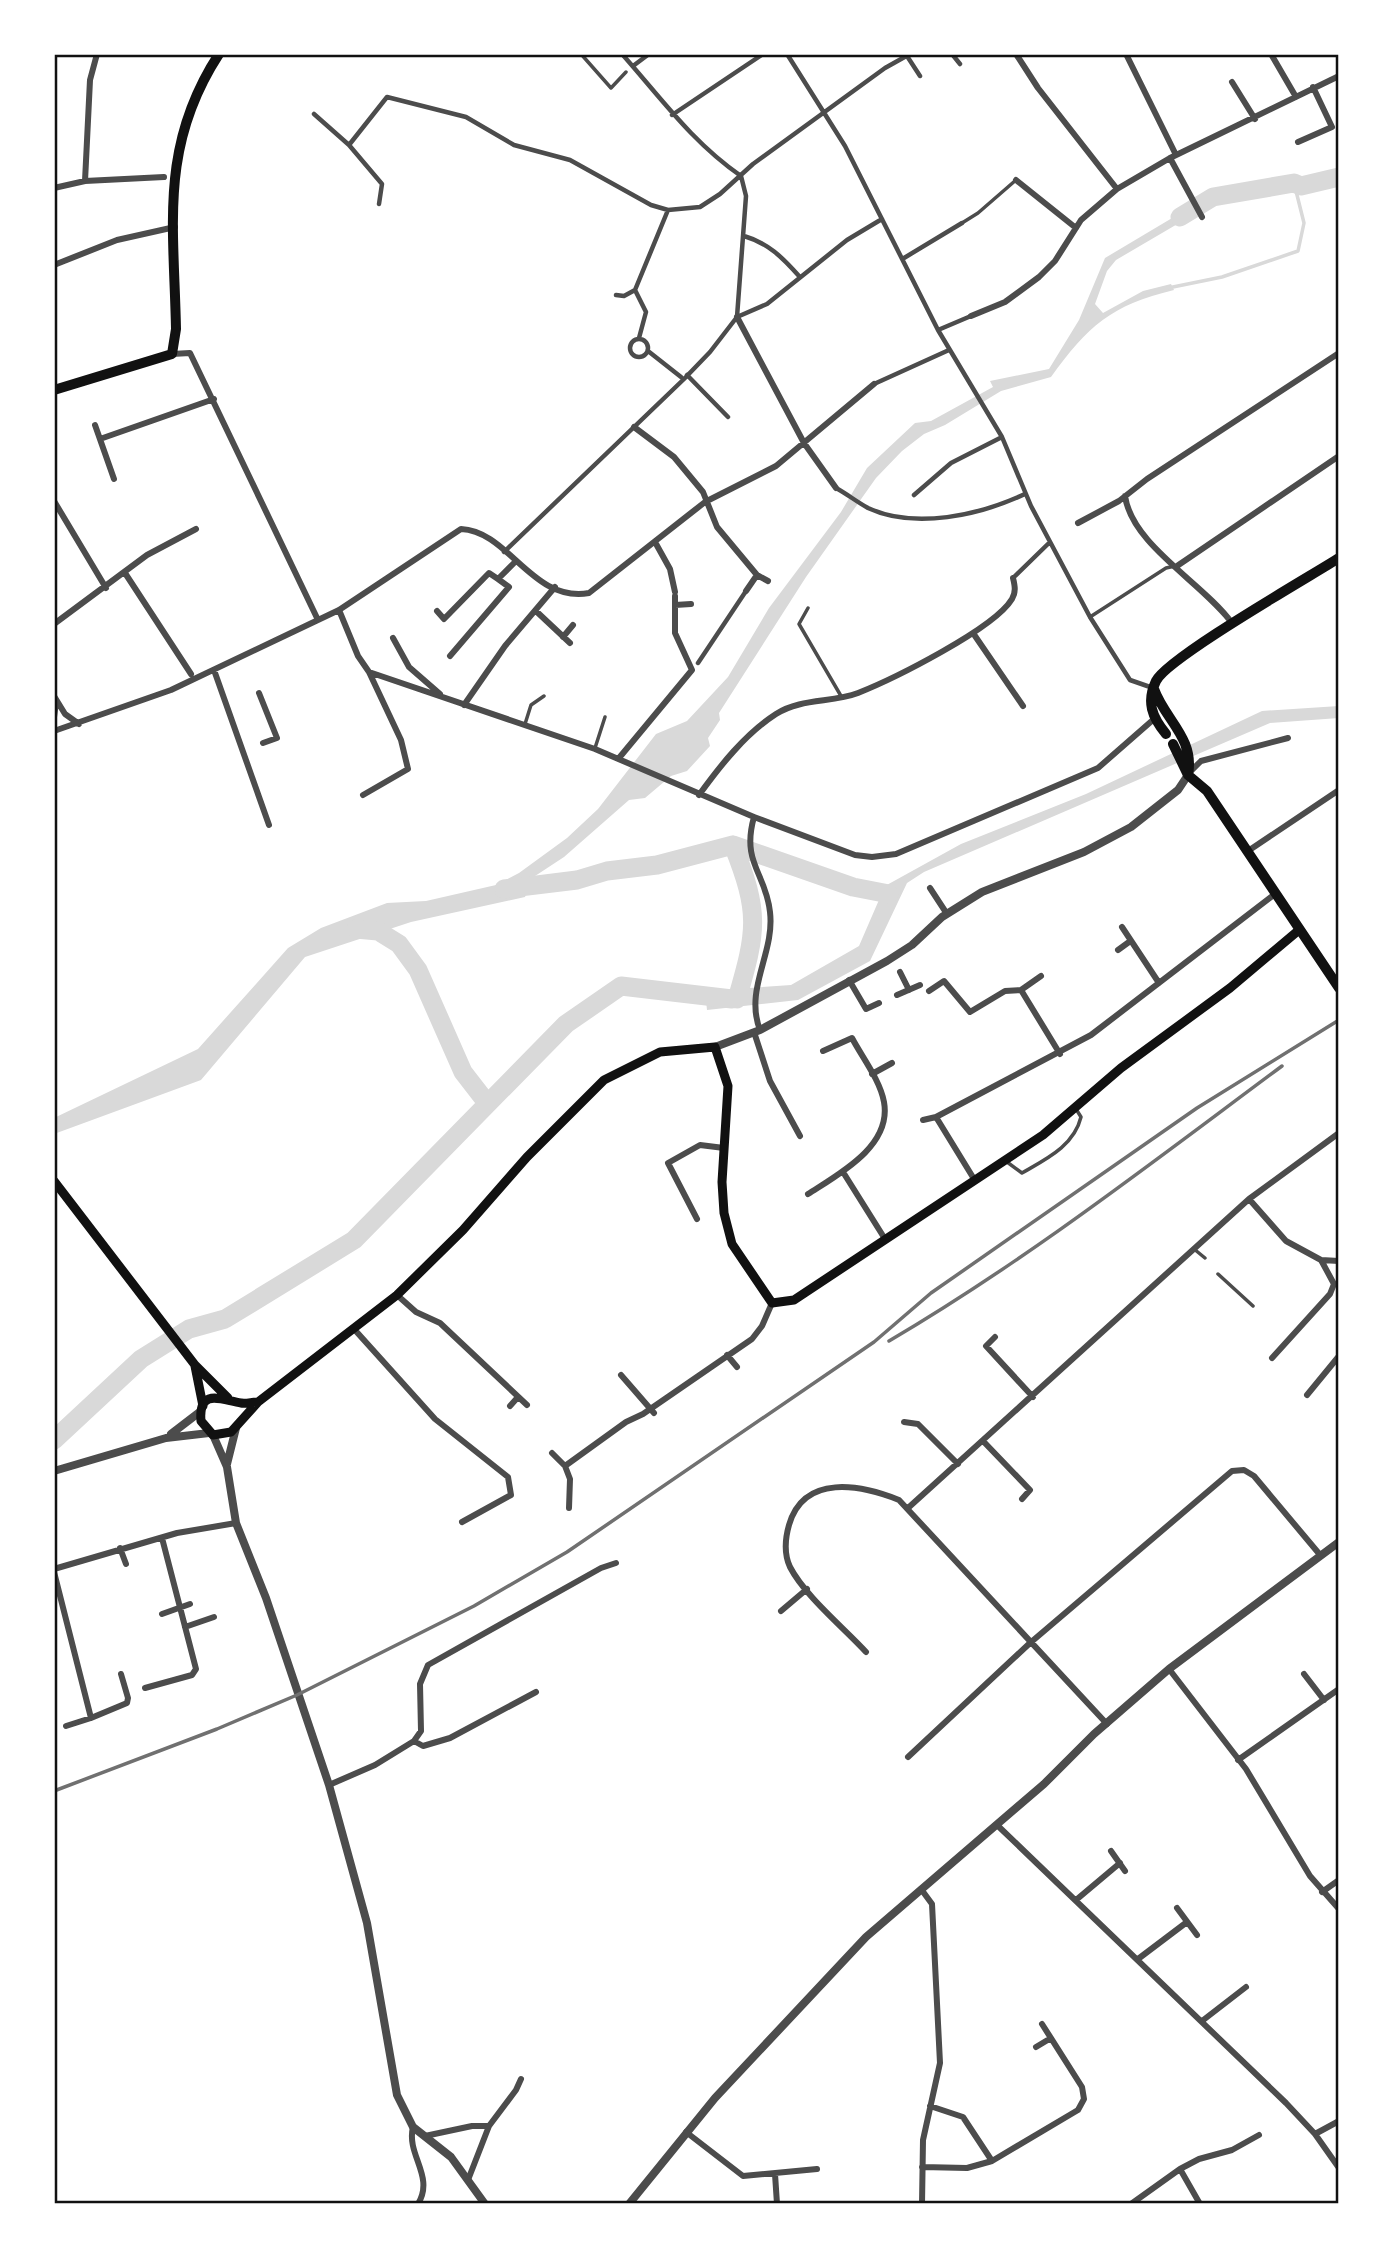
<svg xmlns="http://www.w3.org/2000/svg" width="1393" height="2258" font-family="'DejaVu Sans',sans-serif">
<rect width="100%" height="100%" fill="#fff"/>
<path fill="#d9d9d9" d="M1199 202 1203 209 1116 260 1107 271 1095 304 1103 313 1143 291 1171 284 1174 290C1111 305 1088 326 1051 377L1001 391 945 425 924 434 902 451 876 478 806 577 719 713 720 720 708 738 710 746 687 771 671 776 645 798 629 800 564 857 532 878 525 897 411 922 305 957 201 1080 54 1134V1118L198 1049 288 948 321 928 387 903 426 901 496 885 519 873 567 838 598 809 656 734 687 721 728 677 769 608 841 512 867 468 915 423 931 421 993 387 990 381 1049 369 1079 320 1105 258Z
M1339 706V718L1270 723 924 872 907 883 870 961 798 1000 707 1010 705 991 791 985 859 946 885 886 961 844 1086 794 1262 711Z"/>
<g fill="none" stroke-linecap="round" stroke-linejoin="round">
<path stroke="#d9d9d9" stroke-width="3.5" d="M1168 288 1222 277 1298 251 1304 223 1294 183"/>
<path stroke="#d9d9d9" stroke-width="19" d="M1180 217 1213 197 1294 183 1301 186 1339 177
M733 845C760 913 757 930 737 999
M504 889 577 880 607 871 657 865 733 845 853 887 889 894
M356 929 378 931 399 944 418 970 463 1072 487 1103
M54 1440 141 1359 189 1329 225 1319 354 1240 566 1024 621 986 732 999"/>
<path stroke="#4c4c4c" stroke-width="3.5" d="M581 54 611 88 626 72
M962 223 978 213 1016 180
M808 608 799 624 841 696
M1090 617 1166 568 1175 566
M525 724 531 705 544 696
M595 748 605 717
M1007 1162 1022 1173C1046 1159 1074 1146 1081 1117L1076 1109
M1194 1249 1205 1258
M1218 1274 1253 1306"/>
<path stroke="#4c4c4c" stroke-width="4.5" d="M622 54C661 98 692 142 741 176L746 196 737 317
M787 54 845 146 938 330 1002 437 1031 506 1090 617 1130 680 1153 688
M952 54 960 64
M907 56 920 76
M633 66 649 54
M314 114 349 145
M672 115 763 54
M379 204 382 184 349 145 387 97 466 117 514 145 570 160 651 205 668 210 700 207 720 194 753 164 885 68 910 54
M744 236C768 243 782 257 799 276
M904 258 962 223
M635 290 646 312 639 338
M616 295 624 296 635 290 668 210
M737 317 767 304 847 240 882 219
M938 330 971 316
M630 348a9 9 0 1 1 18 0a9 9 0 1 1-18 0Z
M648 351 681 377
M687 375 728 417
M874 384 949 350
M836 488C847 494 857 502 868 508 915 530 980 515 1025 494
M914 495 951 463 1002 437
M504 552 684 379 710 352 737 317
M1013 578 1050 542
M698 663 746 591"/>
<path stroke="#4c4c4c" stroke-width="6" d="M1016 54 1038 88 1117 189
M1126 54 1176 155
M1271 54 1296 97
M1232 82 1255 119
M1298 142 1332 127 1313 87
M1170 158 1202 217
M1016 180 1076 228
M85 181 90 80 97 54
M54 188 85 181 164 177
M54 265 117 240 175 227
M971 316 1005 302 1039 277 1055 261 1081 220 1117 189 1170 158 1339 76
M737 317 804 443 836 488
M172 354 190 353 318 620
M95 425 114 479
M634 427 674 457 703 492 717 527 757 575 768 581
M100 439 214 399
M1125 496C1132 545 1203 583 1232 623
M54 501 106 588
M1078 523 1119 501 1147 479 1339 353
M655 542 670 569 675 592
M1177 566 1339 456
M125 573 191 674
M746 591 757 575
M675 605 691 604
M339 610 358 656 369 672 595 749 754 817 855 855 872 857 896 854 1098 768 1154 719
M437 611 444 619 489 573 498 579 515 562
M537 612 570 643
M54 624 147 555 196 529
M973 633 1023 706
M563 637 573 625
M393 638 409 667 440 694
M450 656 509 587 498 579
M214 670 269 825
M259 693 277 738 263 743
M54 696 65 714 79 724
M464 705 505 646 555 587
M54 717 56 702
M54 731 171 690 339 610 461 529C509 531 532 603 589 593L705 502 776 466 874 384
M619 758 692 670 675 633V596
M1189 773 1201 761 1288 738
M363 795 408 769 401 740 369 672
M699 795C720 766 745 734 776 714 801 698 832 703 858 693 893 679 994 629 1012 599 1016 592 1015 586 1013 578
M754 817C741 863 766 873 770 912 775 953 744 989 760 1030
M1248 851 1339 790
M930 888 947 914
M1122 927 1159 983
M1118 950 1129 942
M900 972 909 990
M849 980 866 1009 879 1003
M1021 990 1041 976
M929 991 944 981 970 1012 1005 991 1021 990 1060 1054
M897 995 920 985
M754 1032 770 1081 800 1136
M872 1074 892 1063
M936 1117 974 1179
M923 1120 936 1117 1091 1035 1275 894
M843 1172 885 1239
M808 1194C839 1174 892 1146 884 1102 880 1080 862 1057 852 1038L823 1051
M1249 1199 1286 1241 1321 1260 1334 1284 1330 1294 1272 1358
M697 1219 668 1163 700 1145 724 1148
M1321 1260 1339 1261
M397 1295 416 1312 440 1323 527 1405
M354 1329 435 1419 508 1477 511 1495 462 1522
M995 1337 986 1346 1033 1397
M727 1355 737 1367
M621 1375 654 1413
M1307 1395 1339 1356
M510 1406 518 1397
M904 1422 918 1424 958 1464
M983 1441 1030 1490 1022 1499
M552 1453 565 1466 626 1422 643 1414 752 1339 762 1326 772 1303
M565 1466 570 1479 569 1508
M908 1508 1249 1199 1339 1133
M120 1548 126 1564
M54 1569 177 1533 236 1523
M54 1572 91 1718 127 1703 128 1698 121 1674
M781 1611 807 1589
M162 1614 190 1604
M185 1627 214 1617
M866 1652C844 1628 805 1596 790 1567 784 1554 785 1539 789 1525 804 1473 861 1485 899 1500L1107 1724
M1169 1669 1246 1769 1310 1876 1339 1909
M1304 1674 1324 1700
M145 1688 192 1675 196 1669 162 1538
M66 1726 91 1718
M414 1741 423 1746 450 1738 536 1692
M908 1757 1030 1643 1232 1471 1244 1470 1254 1476 1321 1556
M1238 1760 1339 1689
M329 1785 375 1765 414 1741 421 1731 420 1684 428 1665 601 1568 616 1563
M997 1825 1286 2103 1315 2134 1339 2168
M1111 1851 1125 1871
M921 1889 932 1904 940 2063 923 2140 922 2204
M1322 1892 1339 1880
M1076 1900 1120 1863
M1177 1908 1197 1935
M1138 1959 1187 1922
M1202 2021 1246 1987
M1036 2047 1051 2038
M930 2106 963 2117 992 2161
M413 2127C406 2155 435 2176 418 2204
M686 2132 743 2176 817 2169
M1315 2134 1339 2121
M425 2136 472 2126H489
M922 2167 967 2168 992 2161 1078 2110 1084 2099 1082 2087 1042 2024
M1180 2169 1200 2204
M775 2174 777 2204
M468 2180 489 2126 516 2090 521 2079
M1131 2204 1180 2169 1199 2159 1232 2150 1259 2135"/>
<path stroke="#4c4c4c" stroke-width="8" d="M715 1047 760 1030 887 961 912 945 942 917 982 892 1084 852 1131 827 1178 790 1188 775
M171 1434 201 1411
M213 1435 227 1467 236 1523 266 1598 329 1785 367 1923 397 2095 413 2127 451 2157 485 2204
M227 1464 236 1428
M54 1471 166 1438 209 1433
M629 2204 715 2098 866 1937 1044 1784 1094 1734 1169 1669 1339 1542"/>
<path stroke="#111" stroke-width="9" d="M54 1181 195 1365 228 1398
M195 1366 203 1406
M258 1402C252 1402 246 1404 241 1403 224 1401 198 1386 201 1421L213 1435 231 1432 258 1402 397 1295 463 1230 527 1157 604 1080 660 1052 715 1047 728 1086 722 1182 724 1213 732 1244 772 1303 794 1300 1043 1135 1121 1068 1230 988 1299 930"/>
<path stroke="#111" stroke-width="10" d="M1154 689C1165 720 1195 738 1188 775
M1166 734C1152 717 1146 702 1156 681 1167 658 1309 577 1339 558
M1173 744 1188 775 1207 791 1339 988"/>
<path stroke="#111" stroke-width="10" d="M54 390 172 354 176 329C174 225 159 146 219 54"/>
<path stroke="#707070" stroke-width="3.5" d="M889 1341C1027 1260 1154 1161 1282 1066
M54 1791 217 1729 297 1695 474 1606 567 1552 874 1342 931 1293 1197 1108 1339 1020"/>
</g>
<rect width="1393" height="2258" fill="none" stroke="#ffffff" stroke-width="112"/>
<rect x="56" y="56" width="1281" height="2146" fill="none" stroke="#111" stroke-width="2.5"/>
</svg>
